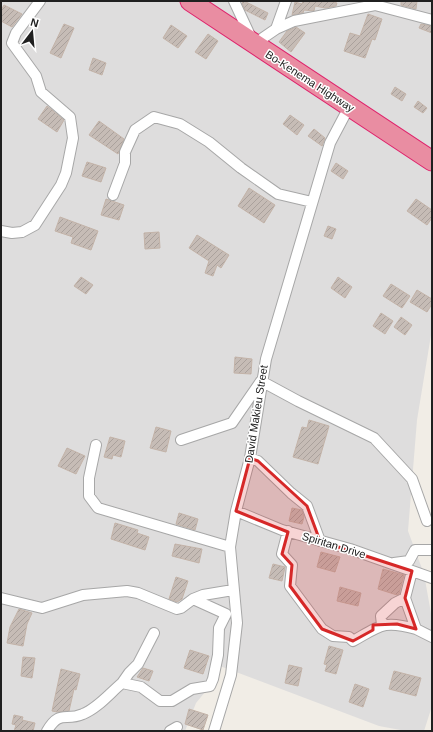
<svg xmlns="http://www.w3.org/2000/svg" width="433" height="732" font-family="Helvetica,sans-serif">
<defs>
<pattern id="building-hatch" width="6" height="6" patternUnits="userSpaceOnUse"><rect width="6" height="6" fill="#c6bcb6"/><path d="M-1 1l2-2M0 6l6-6M5 7l2-2" fill="none" stroke="#aaa19c"/></pattern>
</defs>
<rect width="100%" height="100%" fill="#f1ede6"/>
<path fill="#dedddd" d="M1 1H432V329L417 420 408 531 424 574 432 619V706L424 731H406L379 726 220 666 210 686 196 703 185 731H1Z"/>
<path fill="url(#building-hatch)" stroke="#c3b3a8" d="M244 1 268 13 265 20 245 10 242 3Z
M303 1H330L337 3 336 6 325 8 315 6 314 11 304 10 303 13 292 15 295 2 302 4Z
M401 1H417L416 9 401 5Z
M4 5 22 14 12 27 1 21V10Z
M368 14 382 19 375 40 372 39 365 58 344 51 350 33 360 36Z
M64 24 74 28 61 58 50 53Z
M421 24 432 26V33L419 28Z
M171 25 187 36 178 48 163 38Z
M296 27 305 33 291 52 279 42 287 31Z
M208 34 218 41 206 59 195 52Z
M93 58 106 63 102 75 89 70Z
M395 87 406 94 402 101 391 94Z
M418 101 427 108 423 113 414 107Z
M47 106 64 120 57 132 38 119Z
M290 115 304 125 297 135 283 124Z
M99 121 124 139 118 154 89 135Z
M314 129 325 138 322 146 308 136Z
M87 162 106 168 101 182 82 176Z
M336 163 348 171 343 179 331 171Z
M249 188 275 205 264 223 238 206Z
M106 199 124 205 119 220 101 215Z
M416 199 432 210V218L427 225 407 211Z
M60 217 98 231 91 250 71 243 73 237 55 231Z
M328 226 336 229 332 239 324 236Z
M159 232 160 248 145 249 144 233Z
M197 235 229 255 221 268 217 265 213 276 205 273 209 261 189 248Z
M81 277 93 285 86 294 74 286Z
M338 277 352 287 345 298 331 288Z
M391 284 410 296 402 308 383 296Z
M417 290 432 299V304L427 312 410 302Z
M381 313 393 321 385 334 373 326Z
M401 317 412 325 405 335 394 327Z
M235 357 252 359 251 374 234 373Z
M309 420 329 426 318 464 293 457 302 427 307 428Z
M156 427 171 431 166 452 150 448Z
M110 437 125 441 121 457 113 455 112 459 104 457Z
M67 448 85 456 76 474 58 466Z
M292 508 302 510 304 517 302 524 289 521Z
M179 513 198 519 195 530 176 524Z
M115 523 138 530 137 533 149 537 145 550 111 539Z
M175 544 202 549 199 563 172 556Z
M321 552 340 557 335 572 317 567Z
M273 564 285 567 282 581 269 578Z
M383 569 404 575 399 594 397 595 378 589Z
M176 577 188 581 182 599 177 602 169 599Z
M340 587 361 593 358 606 337 601Z
M19 609 32 613 27 624 23 646 7 643 10 627Z
M329 646 343 650 336 674 325 671 327 665 324 664Z
M190 650 209 656 203 674 184 668Z
M23 657 35 658 32 678 21 676Z
M289 665 302 668 298 686 285 683Z
M143 668 153 671 149 681 137 677Z
M61 669 80 674 76 690 74 689 69 711 57 712 52 711Z
M394 671 421 678 416 696 389 689Z
M355 684 369 689 363 707 349 702Z
M189 709 208 715 203 730 185 724Z
M14 715 23 717 22 720 35 723 33 731H14L16 725 12 724Z"/>
<g fill="none" stroke-linecap="round" stroke-linejoin="round">
<g stroke="#a7a7a7" stroke-width="12">
<path id="street" d="M234 1 254 44 276 29 294 21 375 5 432 20
M276 29 286 1
M113 195 125 163V152L135 130 154 117 180 124 209 142 241 168 278 194 312 202
M1 231 12 233 22 232 35 225 61 185 66 173 73 138 70 117 41 92 36 76 12 43 16 33 40 1
M181 440 232 423 261 381 298 401 374 438 412 479 427 521
M96 445 89 478V496L98 508 230 547
M250 458 258 461 291 493 307 506 320 541
M236 511 282 530 350 549 432 578
M288 531 282 554 292 565 290 586 322 629 333 636 349 637 353 641C381 625 384 620 416 629
M394 563 409 561 415 550H432
M412 571 405 598 416 629 432 637
M1 598 42 608 83 595 127 591 138 593 177 609 181 608 193 599
M382 625 381 616 395 603 405 598
M154 633 138 664 129 673 122 683 141 687 160 701H172L192 689 210 686 213 679 218 655 219 628 226 614 193 599 203 595 233 590
M47 731C60 709 65 722 83 714 98 708 110 693 122 683
M170 731 177 727
M214 731 231 675 237 623 230 547 236 511 250 458 266 359 330 143 349 107"/>
</g>
<g stroke="#df236c" stroke-width="21">
<path id="highway" d="M190 1 432 161"/>
</g>
<use href="#street" stroke="#fff" stroke-width="10"/>
<use href="#highway" stroke="#e98da2" stroke-width="19"/>
</g>
<path fill="#d62828" fill-opacity="0.2" stroke="#d62828" stroke-width="3" stroke-linejoin="round" d="M250 458 258 461 307 506 320 541 412 571 405 598 416 629 397 624 373 625V630L353 641 322 629 290 586 292 565 282 554 288 532 236 511Z"/>
<g text-anchor="middle" stroke-width="3" stroke-linejoin="round" paint-order="stroke">
<g font-size="11" fill="#202020" stroke="#fff">
<text transform="translate(310 81) rotate(33)" y="4">Bo-Kenema Highway</text>
<text transform="translate(256 414) rotate(-81)" y="4">David Makieu Street</text>
<text transform="translate(334 545) rotate(17)" y="4">Spiritan Drive</text>
</g>
</g>
<rect width="433" height="732" fill="none" stroke="#202020" stroke-width="4"/>
<g transform="translate(32 32) rotate(16)" stroke="#ffffff" stroke-width="3" paint-order="stroke">
<path d="M0-3L7 15L0 10L-7 15Z" fill="#202020"/>
<text y="-6" font-size="11" font-weight="bold" text-anchor="middle" fill="#202020">N</text>
</g>
</svg>
